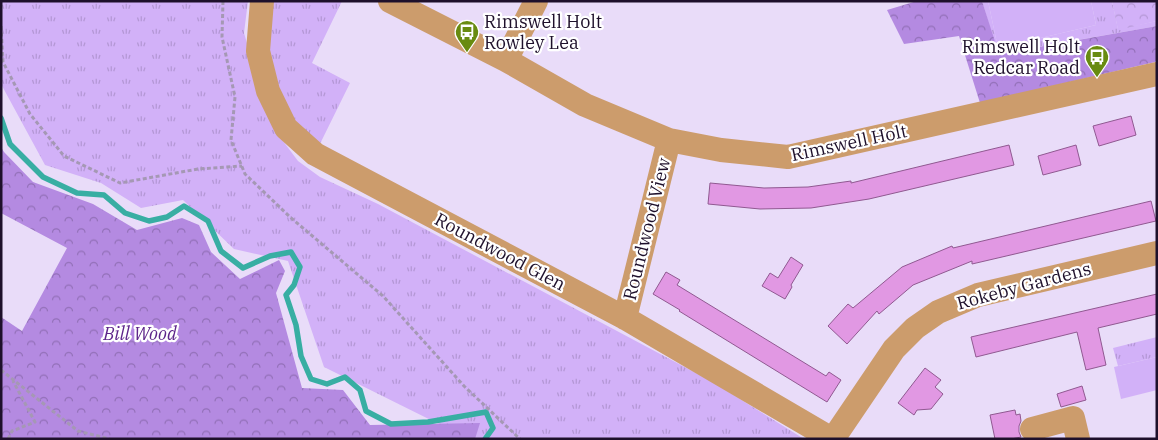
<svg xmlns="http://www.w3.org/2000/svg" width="1158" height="440" font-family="'IBM Plex Serif',serif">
<defs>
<pattern id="grass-tufts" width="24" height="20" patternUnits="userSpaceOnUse" patternTransform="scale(1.25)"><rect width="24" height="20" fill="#d2b1f8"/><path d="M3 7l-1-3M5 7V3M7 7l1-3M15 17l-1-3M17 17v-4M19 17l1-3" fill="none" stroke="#b497d5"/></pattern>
<pattern id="forest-crowns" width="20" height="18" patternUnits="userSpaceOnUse" patternTransform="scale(1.25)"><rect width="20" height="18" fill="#b48ae1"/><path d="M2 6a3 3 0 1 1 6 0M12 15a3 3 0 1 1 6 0" fill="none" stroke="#926fb7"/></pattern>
<pattern id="park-crowns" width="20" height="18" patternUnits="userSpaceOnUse" patternTransform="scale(1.25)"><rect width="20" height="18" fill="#d2b1f8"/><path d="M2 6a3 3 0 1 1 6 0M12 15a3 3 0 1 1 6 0" fill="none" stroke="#b497d5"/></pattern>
</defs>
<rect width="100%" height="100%" fill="#e9dcf9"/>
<path fill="url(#grass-tufts)" d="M1 1H248L244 33 268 115 283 141 298 161 320 177 378 204 711 381 804 439H469L324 367 288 261 234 249 183 200 141 208 101 183 45 165 1 84Z
M262 1H342L312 63 350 83 315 154 268 91Z
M982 1H988L998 48 1096 25 1091 1H1112L1118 29 1157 21V26L998 54Z
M1157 337V357L1118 366 1113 348Z"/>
<path fill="url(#forest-crowns)" d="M917 1H982L999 54 1157 26V59L1155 62 980 103 959 36 904 44 887 10Z
M1 147 4 152 33 182 93 204 137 230 182 218 199 225 211 252 240 279 279 260 285 271 276 293 302 388 343 390 370 425 480 423 475 439H1V317L22 331 67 248 1 213Z"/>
<path fill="url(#park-crowns)" d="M1112 1H1157V21L1118 30Z"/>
<path fill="#d2b1f8" d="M988 1H1091L1096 25 998 48Z
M1157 357V390L1121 399 1114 367Z"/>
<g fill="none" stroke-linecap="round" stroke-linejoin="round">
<path stroke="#38aea3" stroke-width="5.5" d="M1 118 10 144 43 177 77 193 104 195 125 213 149 221 167 217 184 206 208 221 221 251 243 268 270 256 291 252 300 267 294 285 286 295 296 325 301 356 311 379 327 384 345 377 360 390 366 411 391 424 428 422 486 412 493 428 485 439"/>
</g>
<path fill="#e198e3" stroke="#905991" d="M1131 116 1136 135 1099 146 1093 126Z
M1009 145 1014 165 869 199 811 208 760 209 708 204 710 183 764 188 808 187 851 181V183Z
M1076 145 1081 165 1043 175 1038 156Z
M1151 201 1156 221 972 264V261L913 285 879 314 877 311 847 344 828 326 848 304 853 308 902 267 952 246 953 248Z
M791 257 803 265 791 285 792 287 785 299 762 286 770 273 778 278Z
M666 272 680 280 677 285 826 376 829 372 841 380 827 402 679 311 680 310 653 294Z
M1157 294V314L1098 328 1106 365 1086 370 1077 332 976 357 971 337Z
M925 368 941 380 935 387 943 394 931 409 917 410 914 415 898 403Z
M1082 386 1086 400 1061 407 1057 394Z
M1015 410 1016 415 1020 414 1021 421 1019 426V432L1021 437 1011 439H995L990 415Z"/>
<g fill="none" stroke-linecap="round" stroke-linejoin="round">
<path stroke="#a598b4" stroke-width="3" stroke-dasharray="4 2.5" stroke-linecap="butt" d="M223 1 222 37 235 97 231 140 245 174 290 217 383 296 464 386 520 439
M1 26 3 62 30 114 64 156 120 183 198 169 242 166
M1 370 78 431 110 439
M8 439 12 431 35 422 13 381"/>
<path stroke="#cc9c6c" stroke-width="24" d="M262 1 258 51 268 91 286 128 315 154 625 318 832 439
M390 1 506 60 585 105 669 140 721 150 788 157 1157 74
M506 60 536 1
M625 318 669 140
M1032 429 1073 418 1078 439
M833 439 894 349 915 328 938 312 978 295 1157 253"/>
</g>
<defs>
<g id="bus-pin" transform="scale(1.25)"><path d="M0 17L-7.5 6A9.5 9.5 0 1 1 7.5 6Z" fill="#688b10" stroke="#fff"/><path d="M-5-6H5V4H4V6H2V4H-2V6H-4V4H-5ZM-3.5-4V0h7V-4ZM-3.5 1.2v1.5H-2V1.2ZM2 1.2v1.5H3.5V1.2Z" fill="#fff"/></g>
</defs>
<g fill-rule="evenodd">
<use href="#bus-pin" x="467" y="32"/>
<use href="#bus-pin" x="1097" y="57"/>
</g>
<g text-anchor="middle" stroke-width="4.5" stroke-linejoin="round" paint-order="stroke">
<g font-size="18" fill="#1e102b" stroke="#fff" text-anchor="start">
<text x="484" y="28">Rimswell Holt<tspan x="484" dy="21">Rowley Lea</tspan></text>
<text x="1080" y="53" text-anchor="end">Rimswell Holt<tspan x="1080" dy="21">Redcar Road</tspan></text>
</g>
<g font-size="18" fill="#1e102b" stroke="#fff">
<text transform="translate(849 143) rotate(-12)" y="6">Rimswell Holt</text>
<text transform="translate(647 229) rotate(-76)" y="6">Roundwood View</text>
<text transform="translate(500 252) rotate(28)" y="6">Roundwood Glen</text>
<text transform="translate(1024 286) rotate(-15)" y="6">Rokeby Gardens</text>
</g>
<g font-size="18" font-style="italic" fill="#5e268b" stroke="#fff">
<text x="140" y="340">Bill Wood</text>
</g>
</g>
<rect width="1158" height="440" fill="none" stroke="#1e102b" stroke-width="5"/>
</svg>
